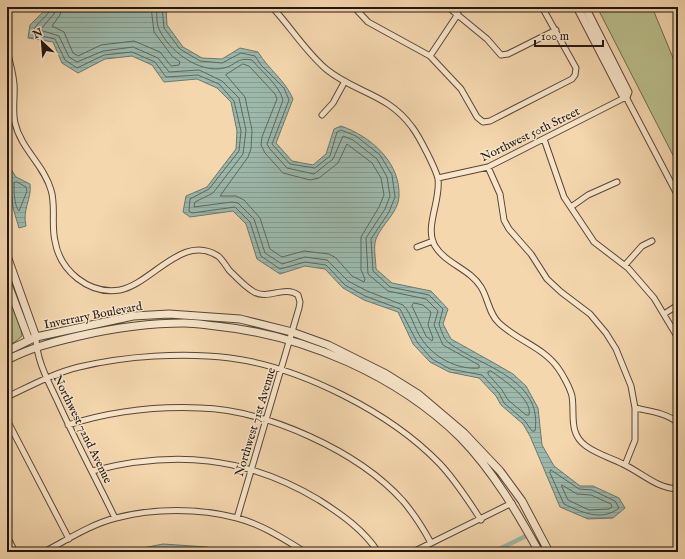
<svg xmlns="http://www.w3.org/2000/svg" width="685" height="559" font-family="'IM FELL English',serif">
<defs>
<pattern id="water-rules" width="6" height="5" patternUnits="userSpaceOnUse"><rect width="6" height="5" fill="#9cb9ac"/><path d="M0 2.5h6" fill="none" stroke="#869e93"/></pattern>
</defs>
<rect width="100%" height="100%" fill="#f5d7ae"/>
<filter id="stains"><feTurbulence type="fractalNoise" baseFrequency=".005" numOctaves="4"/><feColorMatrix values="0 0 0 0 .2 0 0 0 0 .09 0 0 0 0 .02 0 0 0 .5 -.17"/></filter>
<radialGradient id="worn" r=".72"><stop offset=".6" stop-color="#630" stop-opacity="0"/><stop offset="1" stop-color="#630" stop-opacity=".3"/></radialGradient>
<path fill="#babf8c" stroke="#6e6b4e" d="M597 7H652L678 70V165Z
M7 292 21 330 22 336 15 342 7 345Z"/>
<path fill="url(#water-rules)" stroke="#6b786e" d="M48 7H166L167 25 183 47 202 58 222 59 240 48 258 52C269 70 285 80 293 99L276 143 292 161 313 165 326 154 334 129 341 126C370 136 401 162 399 197 398 213 381 225 376 239 373 247 376 261 376 269L392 283 431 291 448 309 443 324 451 339 494 363 513 374 526 386 538 408 542 445 554 466 580 486H593L619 498 625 508 613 518 588 519 560 507 530 436 523 424 501 405 496 396 479 378 449 372 430 362 413 344 398 312 364 300 343 288 325 269 305 266 280 274 257 259 246 224 233 211 190 217 183 212 186 196 207 187 236 149 237 131 231 102 217 88 197 79 164 82 152 65 132 56 105 59 78 73 62 63 53 42 28 38 30 25Z
M9 166 16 177 30 184C32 199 22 209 26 226L19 228 13 208Z
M163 544 207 547 224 552H123Z"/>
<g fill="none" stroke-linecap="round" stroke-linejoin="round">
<path stroke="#5f685e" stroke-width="1" d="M51 7C49 18 34 22 33 34L55 39 65 60 77 68 104 55 132 52 155 62 166 77 198 75 219 84 234 101 241 131 239 151 209 189 190 199 189 211 192 213 235 207 250 222 261 256 280 269 305 262 326 265 345 285 365 296 400 309 417 342 432 359 450 369 482 375 499 393 504 403 525 421 532 431H535C543 378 481 367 449 343 444 340 441 330 439 324L443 309 429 295 390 287 373 271 371 239 389 212 395 197 392 175 380 155 356 136 341 130 337 132 330 156 315 168 290 164 272 144 289 100 284 88 261 65 255 56 241 53 222 63 200 61 180 49 164 28 162 7
M56 7 54 14 40 30 59 36 69 57 77 62 103 51 133 47 158 58 169 72 199 70 222 81 239 98 246 130 243 154 213 193 195 202 194 207 232 202 238 203 254 219 265 253 282 264 305 257 327 260 348 281 367 291 403 305C412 314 414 328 421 338 433 357 457 370 479 368V365L443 345 434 325 438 311 426 299 388 291 368 274 366 238 385 209 390 196 387 177 377 159 353 140 343 136 333 159 314 174 287 168 270 149 267 144 283 100C279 85 262 72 252 60 236 57 237 65 224 68 199 74 168 50 159 29 156 23 157 13 157 7
M62 7 60 15 52 26 64 32 73 53 78 56 101 45 134 41 160 52 171 66 179 65 180 62 172 56 154 32 151 7
M243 64 249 66 275 94 277 99 262 137 261 145 265 153 283 173 310 180 319 178 338 163 347 144 372 163 381 178 384 195 379 207 361 237V270L365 279 364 282 352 276 336 258 329 254 304 251 282 257 270 249 260 218 244 200 236 196H220L248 157 251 149 252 130 245 97 226 75Z
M17 182 26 187 27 191 19 211C14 206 14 190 14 183Z
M414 303 423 305 431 312 428 325 433 338 432 341 426 336 412 306Z
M491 371C502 379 533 399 529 415H526L508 400 502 390 488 374V372Z
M551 470 579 489 592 490 615 501 619 508C602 522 581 512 564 504L550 473Z
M562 485 577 494 591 495 611 504 612 507 609 509 589 510 568 500 562 487Z
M137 552 178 548 212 552"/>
<path stroke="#9cb9ac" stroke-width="4.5" d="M493 552 526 536"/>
<g stroke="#574738" stroke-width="7">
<path id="minor" d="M272 7C290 26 305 51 326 69 355 93 387 93 412 127 419 136 436 169 438 179 441 201 424 227 435 246 446 264 470 269 481 287 488 298 489 314 499 323 518 341 543 347 558 368 563 375 570 388 572 396 575 414 568 433 586 446 597 454 611 458 623 464 642 473 656 488 678 489
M354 7 368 22 430 56 461 89 477 117 483 122 490 121 572 79 575 75 576 68 542 7
M448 7 487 39 501 55 508 54 556 30
M224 8 225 7
M7 51C10 62 13 73 14 84 15 97 12 110 15 123 21 149 44 165 51 190 56 206 51 224 55 241 60 271 89 295 120 290 153 283 182 233 218 256 222 259 226 266 229 270 237 278 245 287 254 292 268 300 285 285 298 295L300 302 299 308 237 518
M430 56 458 14
M322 115 333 103 345 81
M544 139 564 197 594 242 628 268 654 298 678 338
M488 167 500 194 504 220 509 229 531 254 547 279 561 292 590 314 606 333 616 349 631 386 635 408V440L625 465
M438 178 488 167 626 97 678 196
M571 207 588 195 617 182
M417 247 433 241
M625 265 642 246 652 241
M664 314 678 305
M36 337C36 359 48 381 57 400 75 440 96 479 115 518
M7 397C30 386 54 373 79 367 125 356 183 352 230 358 300 367 390 412 440 464 456 481 468 500 481 520
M635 408C649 411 667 413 678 423
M7 420 69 539
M68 425C112 411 154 406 200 408 267 410 358 451 403 501 414 514 423 528 431 543
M92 471C174 450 246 456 319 500 341 514 364 530 378 552
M7 536 15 552
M44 552C67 540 91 524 116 518 154 508 199 508 237 518 261 524 284 539 305 552
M413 552 512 503"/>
</g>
<g stroke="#574738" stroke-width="9">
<path id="tertiary" d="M577 7 622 94 626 97 628 92 585 7
M7 256 36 337
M7 282 29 340
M7 351 36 337 133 316 169 314 240 319 292 332 328 345 386 374 418 394 464 433 500 471 522 501 549 552
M7 360C30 348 53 342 79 336 114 328 148 323 184 323 195 323 206 325 216 326 304 335 397 375 461 438 493 471 517 512 539 552"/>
</g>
<use href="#minor" stroke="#f8e5ca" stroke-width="5"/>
<use href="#tertiary" stroke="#f8e5ca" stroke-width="7"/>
</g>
<g text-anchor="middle" stroke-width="3" stroke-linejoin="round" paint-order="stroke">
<g font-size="12" fill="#221711" stroke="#f8e5ca">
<text transform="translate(530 134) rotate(-26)" y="4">Northwest 50th Street</text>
<text transform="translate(93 315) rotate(-11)" y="4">Inverrary Boulevard</text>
<text transform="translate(255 422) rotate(-73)" y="4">Northwest 71st Avenue</text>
<text transform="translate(83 429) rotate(64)" y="4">Northwest 72nd Avenue</text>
</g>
</g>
<rect width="685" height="559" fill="none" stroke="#f5d7ae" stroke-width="24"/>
<rect x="8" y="8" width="669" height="543" fill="none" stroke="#221711" stroke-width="2"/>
<rect x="12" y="12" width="661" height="535" fill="none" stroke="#221711"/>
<g transform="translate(42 42) rotate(334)" stroke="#f8e5ca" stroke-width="3" paint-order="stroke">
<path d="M0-3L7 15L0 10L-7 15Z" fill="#221711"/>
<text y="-6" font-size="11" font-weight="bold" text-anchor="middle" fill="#221711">N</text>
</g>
<path d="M535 40v6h68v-6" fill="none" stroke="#221711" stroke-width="2"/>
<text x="541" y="40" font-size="12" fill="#221711" stroke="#f8e5ca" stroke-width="3" paint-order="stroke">100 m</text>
<rect width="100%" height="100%" filter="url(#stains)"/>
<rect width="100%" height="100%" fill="url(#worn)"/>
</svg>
